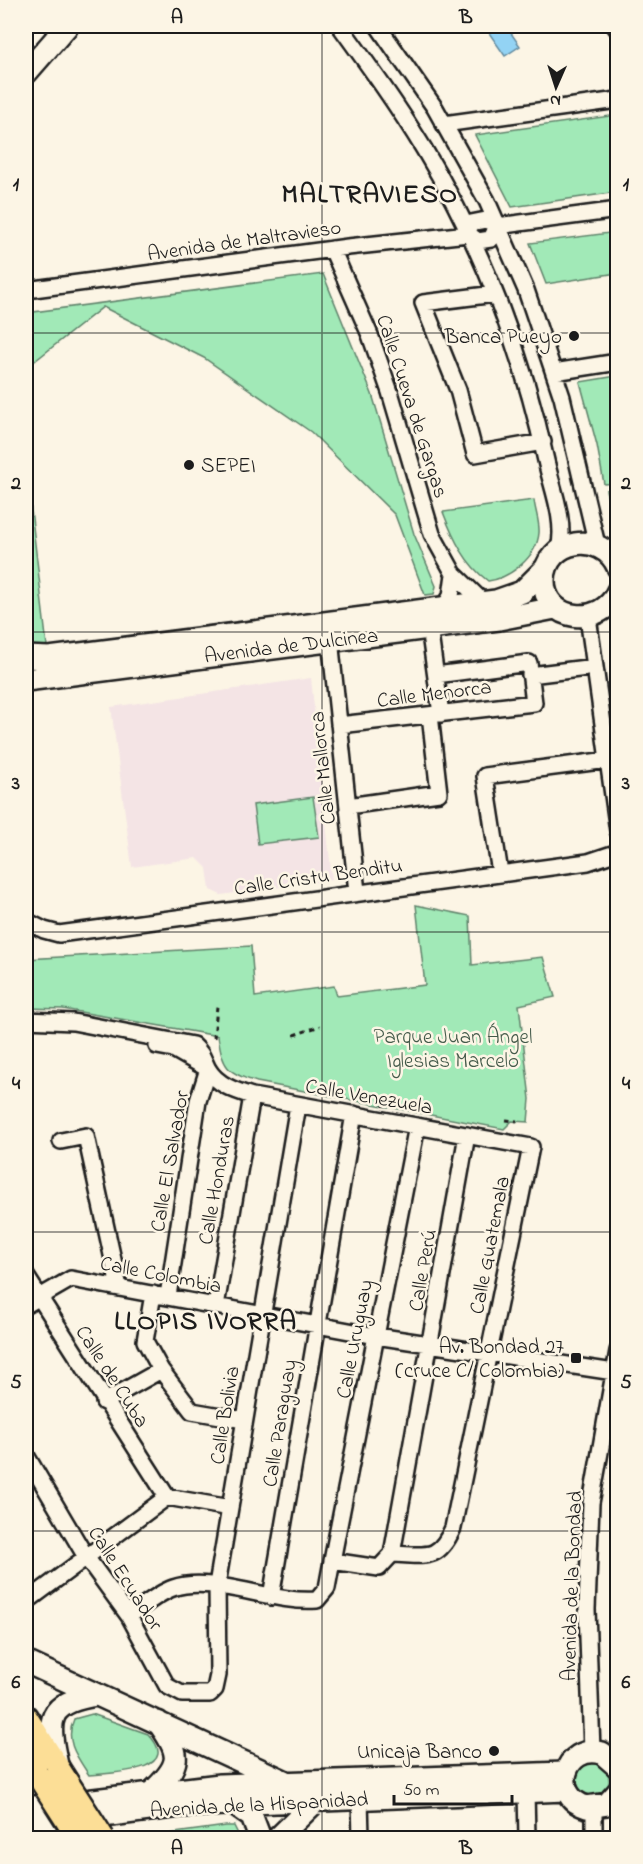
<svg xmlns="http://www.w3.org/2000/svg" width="643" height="1864" font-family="'Indie Flower',sans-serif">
<rect width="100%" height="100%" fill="#fcf5e5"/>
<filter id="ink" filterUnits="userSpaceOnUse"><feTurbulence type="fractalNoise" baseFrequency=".0167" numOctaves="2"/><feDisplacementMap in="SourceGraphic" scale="12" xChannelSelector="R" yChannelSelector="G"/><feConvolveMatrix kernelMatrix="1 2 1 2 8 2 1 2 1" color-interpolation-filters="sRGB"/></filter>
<g filter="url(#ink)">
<path fill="#f4e4e5" d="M311 678 332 880 221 895 210 890 207 868 197 858 132 867 111 707Z"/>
<path fill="#a1e9b7" stroke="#5e826a" stroke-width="1.5" d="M617 115V192L512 207 475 135Z
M617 232V273L546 284 530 243Z
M323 274 372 394 414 534 436 586 434 594 425 595 395 515 311 432 204 358 103 307 26 368V313Z
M617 376V483L604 484 597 445 580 382Z
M26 467 47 646 26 647Z
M617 489H618L617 526 611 515 606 490Z
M534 500C535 510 540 523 539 533 537 557 510 578 488 581 465 564 453 538 443 512Z
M313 797 319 837 258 844 253 805Z
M416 905 470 916 472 965 543 957 555 997 519 1005 530 1099 528 1122 512 1121 504 1129 257 1082C226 1073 223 1067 218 1036L63 1009 26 1008V959L251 946 255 997 334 986 337 996 425 985Z
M92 1714 148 1734C185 1772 110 1773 89 1775 77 1757 64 1741 74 1719Z
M575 1780a17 17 0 1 1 34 0a17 17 0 1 1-34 0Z
M226 1826H234L240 1838H138Z"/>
<path fill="#93d3f4" stroke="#638a9e" stroke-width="1.5" d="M493 26H506L520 46 505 56 487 30Z"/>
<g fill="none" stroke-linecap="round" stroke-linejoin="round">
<g stroke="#1c1c1c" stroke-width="20">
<path id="street" d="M340 26C369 66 398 106 424 149 482 245 524 356 547 465 553 490 566 523 559 549
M378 26 435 108 487 201 526 290 562 397 597 545
M615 26 618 30
M444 124 618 100
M468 234 471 223 486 220 497 226 618 210
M332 249 370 335 390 392 432 534 454 574 484 603
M26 290 348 247 468 234 478 241 491 239 497 226
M495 294 423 303 458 390 475 454 543 442
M554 372 618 362
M444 608 451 596 454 574
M588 617 618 831
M429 627 441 714
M330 639 357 892
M530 675 595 667
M339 725 534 703 529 663 436 675
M348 806 439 793 430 715
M500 873 485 776 608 760
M26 921 44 930 59 934 588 862 618 852
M26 1020 73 1022 193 1045C202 1053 203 1059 208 1069 217 1085 236 1091 252 1096L531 1147 453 1528C438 1562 426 1555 392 1554L379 1568 332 1561 327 1588 317 1600C272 1604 213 1574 173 1588 158 1593 142 1607 129 1616
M157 1046 173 1049 208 1069
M61 1141 86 1136 119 1287
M26 1276 167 1497
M153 1294 145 1341 161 1370 192 1411 244 1420
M168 1296 198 1101 208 1069
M26 1305 71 1279 376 1336 614 1372
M216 1306 252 1096
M104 1402 161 1370
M26 1455 86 1557 129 1616 167 1686 182 1694H210L215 1689 218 1675 217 1585 298 1105
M392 1554 467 1135
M332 1561 417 1126
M271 1597 354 1114
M26 1602 167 1497 230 1508
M592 1751 587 1609 591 1503 618 1351
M526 1791 527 1838
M360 1798 361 1838
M594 1808V1838"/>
</g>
<g stroke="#1c1c1c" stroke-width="26">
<path id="secondary" d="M26 73 67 26
M618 567C602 530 545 538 544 580 543 623 603 628 618 591
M26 657 49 658 496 601 522 592 545 569
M26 680 499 619 555 608
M26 1662 284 1781
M57 1765C47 1719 46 1703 97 1695
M618 1767 602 1753C564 1743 549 1797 587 1807L607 1804 618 1792
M152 1792C182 1764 182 1755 158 1722
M232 1803 252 1817 260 1838
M26 1808 220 1785 564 1773
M26 1826 180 1806 565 1790
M278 1838 318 1799"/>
</g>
<g stroke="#1c1c1c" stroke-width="27">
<path id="primary" d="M26 1717 58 1768
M26 1756 37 1774"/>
</g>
<path stroke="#1c1c1c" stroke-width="3" stroke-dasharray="4.5 4.5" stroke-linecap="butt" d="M294 1035 320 1026
M214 1038 217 1006
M343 1099 345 1089
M384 1107 385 1097
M506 1120 517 1121"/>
<use href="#street" stroke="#fcf5e5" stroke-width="15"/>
<use href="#secondary" stroke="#fcf5e5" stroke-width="21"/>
<use href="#primary" stroke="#fcde96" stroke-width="22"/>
<g stroke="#1c1c1c" stroke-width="27" stroke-linecap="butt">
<path id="primary-bridge" d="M58 1768 103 1838
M37 1774 78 1838"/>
</g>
<use href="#primary-bridge" stroke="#fcde96" stroke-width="22"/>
</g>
</g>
<path fill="none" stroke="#1c1c1c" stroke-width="1.5" stroke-opacity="0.55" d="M322 26V1838M26 333H618M26 632H618M26 932H618M26 1232H618M26 1531H618"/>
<g fill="#1c1c1c" stroke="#fcf5e5" stroke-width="2">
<circle cx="574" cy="336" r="6"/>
<circle cx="189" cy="465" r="6"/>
<rect x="570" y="1352" width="12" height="12" rx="3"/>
<circle cx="494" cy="1751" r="6"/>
</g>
<g text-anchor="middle" stroke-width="5" stroke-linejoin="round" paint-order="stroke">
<g font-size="21" fill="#1c1c1c" stroke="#fcf5e5">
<text transform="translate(244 240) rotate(-8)" y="7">Avenida de Maltravieso</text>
<text transform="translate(413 406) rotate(72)" y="7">Calle Cueva de Gargas</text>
<text transform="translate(291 645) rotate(-7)" y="7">Avenida de Dulcinea</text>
<text transform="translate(434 693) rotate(-7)" y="7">Calle Menorca</text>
<text transform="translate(322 768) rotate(-96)" y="7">Calle Mallorca</text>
<text transform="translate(318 876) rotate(-8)" y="7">Calle Cristu Benditu</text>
<text transform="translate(369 1096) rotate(10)" y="7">Calle Venezuela</text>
<text transform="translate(169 1161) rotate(-80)" y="7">Calle El Salvador</text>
<text transform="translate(216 1180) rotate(-80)" y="7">Calle Honduras</text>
<text transform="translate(489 1245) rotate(-79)" y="7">Calle Guatemala</text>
<text transform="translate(422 1270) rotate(-80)" y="7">Calle Perú</text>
<text transform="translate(161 1274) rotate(11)" y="7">Calle Colombia</text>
<text transform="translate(354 1339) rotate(-79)" y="7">Calle Uruguay</text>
<text transform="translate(113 1376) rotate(57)" y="7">Calle de Cuba</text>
<text transform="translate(224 1415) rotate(-81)" y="7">Calle Bolivia</text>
<text transform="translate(279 1423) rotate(-81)" y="7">Calle Paraguay</text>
<text transform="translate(126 1578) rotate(57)" y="7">Calle Ecuador</text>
<text transform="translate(571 1586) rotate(-88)" y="7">Avenida de la Bondad</text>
<text transform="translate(259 1804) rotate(-3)" y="7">Avenida de la Hispanidad</text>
</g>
<g font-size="21" fill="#1c1c1c" stroke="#fcf5e5" text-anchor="end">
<text x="562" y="343">Banca Pueyo</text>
<text x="201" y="472" text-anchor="start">SEPEI</text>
<text x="564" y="1353">Av. Bondad 27<tspan x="564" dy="24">(cruce C/ Colombia)</tspan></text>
<text x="482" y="1758">Unicaja Banco</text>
</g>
<g font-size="21" fill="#445a4a" stroke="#fcf5e5">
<text x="453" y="1043">Parque Juan Ángel<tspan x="453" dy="24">Iglesias Marcelo</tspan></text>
</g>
<g font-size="27" font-weight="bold" letter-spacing="1.5" fill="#1c1c1c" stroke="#fcf5e5">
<text x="370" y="202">MALTRAVIESO</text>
<text x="206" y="1329">LLOPIS IVORRA</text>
</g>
</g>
<rect width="643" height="1864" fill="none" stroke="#fcf5e5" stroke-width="66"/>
<g transform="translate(556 87) rotate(183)" stroke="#fcf5e5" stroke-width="4.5" paint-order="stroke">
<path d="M0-4.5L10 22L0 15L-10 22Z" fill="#1c1c1c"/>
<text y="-9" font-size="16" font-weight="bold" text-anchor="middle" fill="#1c1c1c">N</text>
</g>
<path d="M394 1795v9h118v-9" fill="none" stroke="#1c1c1c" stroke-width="3"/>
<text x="403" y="1795" font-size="18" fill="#1c1c1c" stroke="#fcf5e5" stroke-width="4.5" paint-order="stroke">50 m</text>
<rect x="33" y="33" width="577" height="1798" fill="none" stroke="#1c1c1c" stroke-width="2"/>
<g font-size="20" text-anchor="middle" font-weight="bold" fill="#1c1c1c">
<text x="177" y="23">A</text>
<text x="466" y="23">B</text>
<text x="16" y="190">1</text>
<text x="626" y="190">1</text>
<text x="16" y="489">2</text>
<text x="626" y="489">2</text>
<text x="16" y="789">3</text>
<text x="626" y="789">3</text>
<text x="16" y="1089">4</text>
<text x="626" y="1089">4</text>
<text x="16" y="1388">5</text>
<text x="626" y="1388">5</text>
<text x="16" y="1688">6</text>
<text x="626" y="1688">6</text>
<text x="177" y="1854">A</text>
<text x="466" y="1854">B</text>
</g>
</svg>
